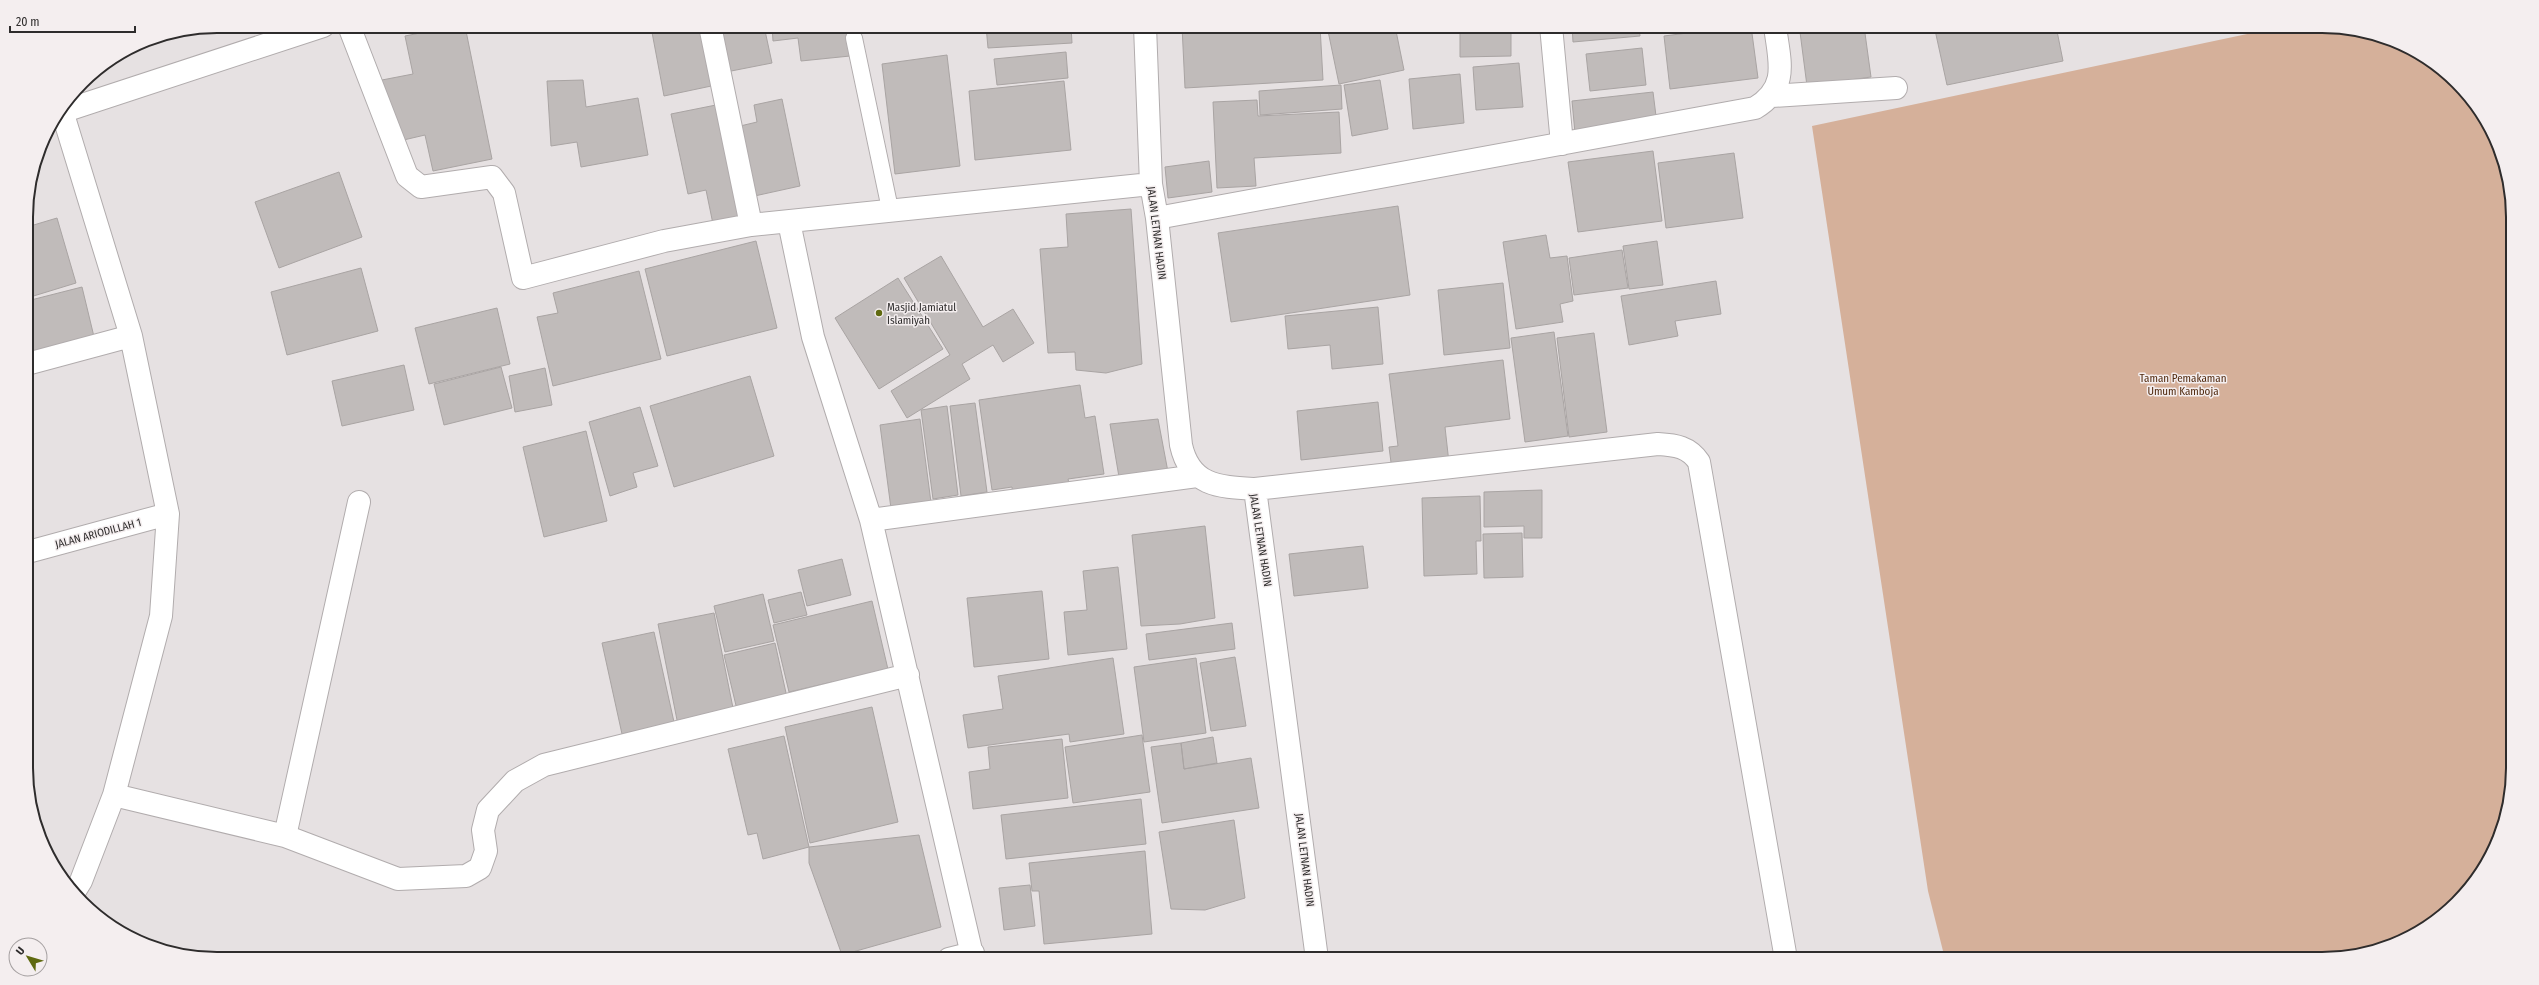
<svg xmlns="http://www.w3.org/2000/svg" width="2539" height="985" font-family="'Fira Sans Condensed',sans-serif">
<rect width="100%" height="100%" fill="#e6e1e2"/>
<path fill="#d5b09a" d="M2285 26C2312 26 2360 27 2385 37 2430 54 2482 98 2499 145 2504 160 2507 176 2511 192L2513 768 2503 830 2474 884 2438 920 2384 949 2334 959H1945L1928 891 1812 126Z"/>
<path fill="#c0bbba" stroke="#a9a4a3" d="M455 26H465L492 159 433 171 425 135 395 142 382 80 413 74 405 36Z
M657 26H705L716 85 664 96 651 27Z
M712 26H764L772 63 721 73Z
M772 26H876V30L848 33 850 56 801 61 798 38 773 41Z
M927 26H963V31L927 33Z
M986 26H1071L1072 43 988 48Z
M1182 26H1320L1323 80 1185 88Z
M1327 26H1395L1404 70 1339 84Z
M1460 26H1511V56L1460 57Z
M1572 26H1639L1640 36 1573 42Z
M1742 26H1751L1758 78 1670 89 1664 36Z
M1838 26H1864L1871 77 1807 86 1800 32Z
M1952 26H2056L2063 61 1947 85 1935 30Z
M1642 48 1646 85 1590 91 1586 54Z
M1066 52 1068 78 997 85 994 59Z
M947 55 960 166 895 174 882 64Z
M1519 63 1523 107 1476 110 1473 67Z
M1460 74 1464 123 1413 129 1409 79Z
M583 80 586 107 638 98 648 155 581 167 577 142 551 146 547 81Z
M1380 80 1388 129 1352 136 1344 85Z
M1064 81 1071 150 975 160 969 91Z
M1341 85 1342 109 1260 115 1259 91Z
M1653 92 1657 124 1575 133 1572 101Z
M782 99 800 186 750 197 736 127 757 122 754 105Z
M1257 100 1258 116 1339 112 1341 153 1254 158 1256 186 1217 188 1213 102Z
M716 105 739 219 713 224 706 190 688 194 671 114Z
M1653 151 1662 221 1578 232 1568 162Z
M1734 153 1743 218 1666 228 1658 163Z
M1209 161 1212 192 1168 198 1165 167Z
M339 172 362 237 279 268 255 202Z
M1398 206 1410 295 1231 322 1218 233Z
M1131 209 1142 364 1106 373 1076 370 1075 352 1048 353 1040 249 1068 247 1066 214Z
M57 218 76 283 27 298V227Z
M1546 235 1550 258 1567 256 1573 301 1560 304 1563 322 1516 329 1503 242Z
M756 241 777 328 667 356 645 269Z
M1657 241 1663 285 1629 289 1623 246Z
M1622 250 1628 288 1574 295 1569 258Z
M941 256 983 327 1013 309 1034 343 1003 362 993 345 962 364 970 379 907 418 891 391 950 355 904 278Z
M361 268 378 331 287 355 271 292Z
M639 271 661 359 553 386 537 317 558 313 553 293Z
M898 278 943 349 879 389 835 318Z
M1716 281 1721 314 1675 321 1678 336 1629 345 1621 296Z
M1503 283 1510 348 1444 355 1438 290Z
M82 287 96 345 27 363V301Z
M1378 307 1383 364 1332 369 1330 345 1288 349 1285 316Z
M497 308 510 364 429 384 415 328Z
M1554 332 1568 436 1525 442 1511 338Z
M1594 333 1607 432 1569 437 1557 338Z
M1503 360 1510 419 1445 427 1449 463 1392 470 1389 447 1398 446 1389 374Z
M404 365 414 410 342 426 332 381Z
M501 367 512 408 444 425 434 384Z
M545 368 552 405 515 412 509 376Z
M750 376 774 456 674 487 650 406Z
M1080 385 1085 418 1095 416 1104 474 1068 479 1070 488 1013 497 1012 487 992 490 979 400Z
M1378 402 1383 451 1301 460 1297 411Z
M975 403 987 492 961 496 950 406Z
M947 406 958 495 933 499 921 410Z
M640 407 658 466 633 473 637 487 610 496 589 422Z
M920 419 932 510 892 516 880 425Z
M1158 419 1168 472 1119 477 1110 424Z
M586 431 607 521 544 537 523 447Z
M1542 490V538H1524V526L1484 527V492Z
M1480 496 1481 541H1476L1477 574 1424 576 1422 498Z
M1205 526 1215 618 1180 624 1141 626 1132 535Z
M1522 533 1523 577 1484 578 1483 534Z
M1363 546 1368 588 1294 596 1289 554Z
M842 559 851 595 807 606 798 570Z
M1118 567 1127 649 1068 655 1064 612 1087 610 1083 571Z
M1042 591 1049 659 974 667 967 598Z
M801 592 807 615 774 623 768 600Z
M763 594 774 641 725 652 714 606Z
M872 601 890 678 834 692 832 682 789 692 773 625Z
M714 613 734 713 678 725 658 624Z
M1232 623 1235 649 1149 660 1146 634Z
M654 632 674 722 622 734 602 643Z
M775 643 788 702 738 714 724 655Z
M1235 657 1246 726 1211 731 1200 663Z
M1113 658 1124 734 1070 742 1069 734 968 748 963 715 1003 709 998 676Z
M1196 658 1206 733 1144 742 1134 667Z
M872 707 898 822 810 843 785 727Z
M1142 735 1150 792 1073 803 1065 747Z
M784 736 809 847 763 859 757 833 748 835 728 749Z
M1213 737 1217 763 1184 769 1181 743Z
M1062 739 1068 798 973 809 969 772 990 769 988 747Z
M1181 743 1184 769 1251 758 1259 808 1162 823 1151 747Z
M1141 799 1146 844 1006 859 1001 815Z
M1234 820 1245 898 1205 910 1171 909 1159 832Z
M919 835 941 927 842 955 809 863V847Z
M1145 851 1152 934 1044 944 1039 891H1032L1029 863Z
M1030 885 1035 926 1004 930 999 888Z"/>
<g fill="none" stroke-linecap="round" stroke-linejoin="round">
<g stroke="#b1acad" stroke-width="18">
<path id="service" d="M854 38 890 209"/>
</g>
<g stroke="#b1acad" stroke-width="24">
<path id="minor" d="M349 26 407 176 421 187 492 177 504 193 523 278 664 241 751 225 1151 184
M710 26 751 225
M1145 26 1151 184 1157 218 1181 445C1190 486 1219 487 1255 489L1658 444C1676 445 1689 447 1699 462L1786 959
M1551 26 1562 144
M1772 96 1896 88
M62 111 131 336 168 514 161 616 114 795 81 881 73 894
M61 112 323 26
M1157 218 1755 108C1790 87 1779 60 1775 26
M789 222 813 337 871 520 973 959
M27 364 131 336
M1255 489 1317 959
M871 520 1197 476
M28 552 168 514
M114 795 285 836 398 879 466 876 480 868 486 851 483 830 488 810 515 781 544 765 908 675
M285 836 359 502
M949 959 973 953"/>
</g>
<use href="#service" stroke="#fff" stroke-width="16"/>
<use href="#minor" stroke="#fff" stroke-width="22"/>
</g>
<circle fill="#5f690f" stroke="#f4eeef" stroke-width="1.5" cx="879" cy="313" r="4"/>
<g text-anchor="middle" stroke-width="3" stroke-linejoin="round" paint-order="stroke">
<g font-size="11" fill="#2e2c2c" stroke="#f4eeef">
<text transform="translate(1157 233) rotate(83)" y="4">JALAN LETNAN HADIN</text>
<text transform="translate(98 533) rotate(-15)" y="4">JALAN ARIODILLAH 1</text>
<text transform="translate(1261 540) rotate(81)" y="4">JALAN LETNAN HADIN</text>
<text transform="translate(1305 860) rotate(83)" y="4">JALAN LETNAN HADIN</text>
</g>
<g font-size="11" fill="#2e2c2c" stroke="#f4eeef" text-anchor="start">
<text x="887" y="311">Masjid Jamiatul<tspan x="887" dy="13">Islamiyah</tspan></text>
</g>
<g font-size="11" fill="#512a0f" stroke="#f4eeef">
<text x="2183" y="382">Taman Pemakaman<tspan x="2183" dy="13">Umum Kamboja</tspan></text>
</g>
</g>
<path d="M0 0H2539V985H0ZM217 33H2322A184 184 0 0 1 2506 217V768A184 184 0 0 1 2322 952H217A184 184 0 0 1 33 768V217A184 184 0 0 1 217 33Z" fill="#f4eeef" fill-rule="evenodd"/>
<path fill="none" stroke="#2e2c2c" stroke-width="2" d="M217 33H2322A184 184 0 0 1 2506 217V768A184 184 0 0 1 2322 952H217A184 184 0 0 1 33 768V217A184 184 0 0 1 217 33Z"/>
<g transform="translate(28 957) rotate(308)"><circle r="19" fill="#f4eeef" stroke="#a5a0a1"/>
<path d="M0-3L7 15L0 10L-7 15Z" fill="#5f690f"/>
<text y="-6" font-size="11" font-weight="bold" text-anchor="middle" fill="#2e2c2c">U</text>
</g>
<path d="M10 26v6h125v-6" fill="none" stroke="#2e2c2c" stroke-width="2"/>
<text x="16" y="26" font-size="12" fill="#2e2c2c" stroke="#f4eeef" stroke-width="3" paint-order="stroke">20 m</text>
</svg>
